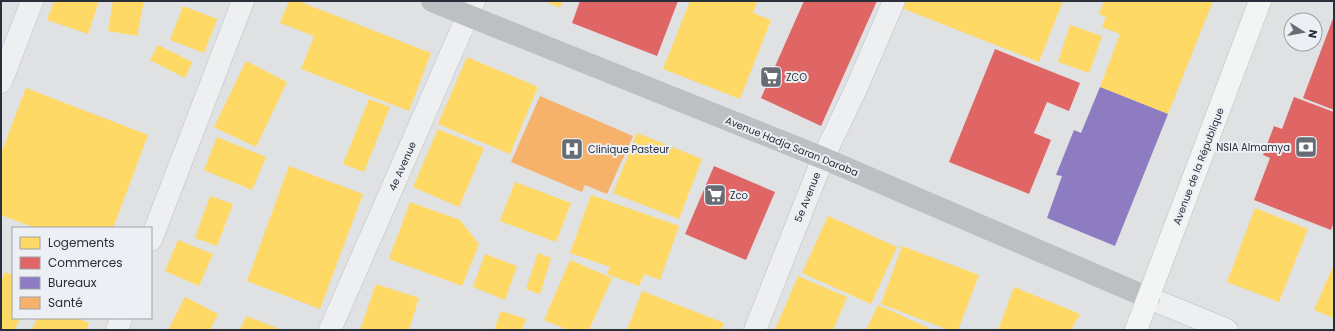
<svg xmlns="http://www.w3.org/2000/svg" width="1335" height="331" font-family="Poppins,sans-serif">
<rect width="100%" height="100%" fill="#dfe1e3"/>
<path fill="#ffd966" d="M54 1H99L88 34 47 20Z
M113 1H144L137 36 108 31Z
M289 1H298L431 53 409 111 301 69 314 36 280 23Z
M544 1H563L560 8Z
M690 1H721L727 3 728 1H754L757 2 753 13 771 20 740 99 663 69Z
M902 1H1063L1039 62 899 7Z
M1104 1H1213L1168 114 1100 87 1120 34 1102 27 1106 17 1099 14Z
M183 6 217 19 204 53 170 40Z
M1070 25 1102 36 1089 73 1058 62Z
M158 45 192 62 185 78 150 60Z
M467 57 538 87 510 154 438 124Z
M246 61 287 82 256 147 214 127Z
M26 88 148 135 113 228H36L1 215V153Z
M369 99 390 107 364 172 343 164Z
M438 129 484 148 459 207 413 187Z
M637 133 702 159 679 219 613 193Z
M217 137 266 157 252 190 204 170Z
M289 166 363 194 320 309 247 281Z
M515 182 571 203 556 242 500 221Z
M591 195 679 226 660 280 644 274 639 286 607 274 610 267 570 253Z
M210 196 233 204 217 246 195 238Z
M410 202 460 220 479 244 462 286 389 259Z
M1255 208 1308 229 1279 302 1227 282Z
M828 216 897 247 871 304 802 273Z
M178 240 213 254 199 286 165 271Z
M902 246 979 275 958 330H949L881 304Z
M538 253 551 258 540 294 526 289Z
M485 254 517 266 505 300 473 287Z
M570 260 612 278 589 330H568L544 320Z
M1334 264V318L1314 310Z
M5 272 13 275V318H20L15 330H1V281Z
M798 276 847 297 833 330H775Z
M376 284 419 298 409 330H360Z
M1014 287 1080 314 1071 330H998Z
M642 291 724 323 721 330H627Z
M185 297 218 314 210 330H168Z
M878 305 929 328 928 330H866Z
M501 311 526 319 522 330H494Z
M246 316 282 330H240Z
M37 318H77L89 323 86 330H32Z"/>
<path fill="#e06666" d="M580 1H678L657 56 572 23Z
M804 1H877L821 126 761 98Z
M1334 16V110L1303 98Z
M995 49 1080 83 1069 111 1047 102 1034 133 1051 140 1029 194 949 162Z
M1294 97 1334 112V222L1331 230 1254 200 1270 158 1263 155 1274 126 1282 129Z
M714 166 775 192 746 260 685 234Z"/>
<path fill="#8e7cc3" d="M1100 87 1168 114 1115 246 1047 218 1062 176 1056 175 1074 130 1081 133Z"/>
<path fill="#f6b26b" d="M540 96 633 136 607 194 585 185 582 192 511 162Z"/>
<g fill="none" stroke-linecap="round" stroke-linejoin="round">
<g stroke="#bdbfc1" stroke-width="23">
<path id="street" d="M1 82 32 1
M151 240 243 1
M1149 298 1227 330
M117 330 121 318
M330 330 474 1
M755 330 823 158 856 89 894 1"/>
</g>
<g stroke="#bbbec1" stroke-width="23">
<path id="primary" d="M1136 330 1260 1"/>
</g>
<use href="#street" stroke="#eeeff0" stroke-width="22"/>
<path stroke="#bdbfc3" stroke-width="22" d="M432 1 823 158 1149 298"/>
<use href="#primary" stroke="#f3f4f4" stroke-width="22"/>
</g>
<defs>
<g id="supermarket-square" transform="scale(1.15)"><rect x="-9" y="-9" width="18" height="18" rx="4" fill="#686d75" stroke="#eceff3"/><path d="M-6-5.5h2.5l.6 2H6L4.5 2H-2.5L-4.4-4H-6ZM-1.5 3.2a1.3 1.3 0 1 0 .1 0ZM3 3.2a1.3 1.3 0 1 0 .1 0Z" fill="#fff"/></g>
<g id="bank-square" transform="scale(1.15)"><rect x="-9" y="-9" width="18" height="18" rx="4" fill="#686d75" stroke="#eceff3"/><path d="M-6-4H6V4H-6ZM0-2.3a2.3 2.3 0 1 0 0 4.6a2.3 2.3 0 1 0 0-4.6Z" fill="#fff"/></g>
<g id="hospital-square" transform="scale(1.15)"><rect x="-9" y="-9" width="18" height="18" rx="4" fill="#686d75" stroke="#eceff3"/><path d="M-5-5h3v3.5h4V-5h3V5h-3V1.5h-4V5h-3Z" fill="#fff"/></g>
</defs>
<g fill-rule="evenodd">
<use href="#supermarket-square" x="771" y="77"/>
<use href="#bank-square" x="1306" y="147"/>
<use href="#hospital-square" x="572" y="149"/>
<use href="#supermarket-square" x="715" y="195"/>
</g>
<g text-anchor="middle" stroke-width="4" stroke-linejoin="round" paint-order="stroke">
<g font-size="10" fill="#282e3a" stroke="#eceff3" text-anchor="start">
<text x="786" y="81">ZCO</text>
<text x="1290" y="151" text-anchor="end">NSIA Almamya</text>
<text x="588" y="153">Clinique Pasteur</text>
<text x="730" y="199">Zco</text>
</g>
<g font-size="10" fill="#282e3a" stroke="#eceff3">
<text transform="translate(792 146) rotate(22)" y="4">Avenue Hadja Saran Daraba</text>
<text transform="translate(402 166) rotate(-66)" y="4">4e Avenue</text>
<text transform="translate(1198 166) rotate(-69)" y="4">Avenue de la République</text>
<text transform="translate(807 197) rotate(-68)" y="4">5e Avenue</text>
</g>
</g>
<rect width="1335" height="331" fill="none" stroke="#282e3a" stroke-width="4"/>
<rect x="12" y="227" width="140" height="92" fill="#eceff3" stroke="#9ea2a9"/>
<rect x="20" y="237" width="20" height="12" fill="#ffd966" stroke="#9ea2a9"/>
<text x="48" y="247" font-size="12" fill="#282e3a">Logements</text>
<rect x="20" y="257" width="20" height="12" fill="#e06666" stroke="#9ea2a9"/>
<text x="48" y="267" font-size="12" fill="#282e3a">Commerces</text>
<rect x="20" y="277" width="20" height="12" fill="#8e7cc3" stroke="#9ea2a9"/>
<text x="48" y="287" font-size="12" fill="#282e3a">Bureaux</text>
<rect x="20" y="297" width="20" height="12" fill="#f6b26b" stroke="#9ea2a9"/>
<text x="48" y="307" font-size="12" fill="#282e3a">Santé</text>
<g transform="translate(1303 32) rotate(101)"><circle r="19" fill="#eceff3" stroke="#9ea2a9"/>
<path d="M0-3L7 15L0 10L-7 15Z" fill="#686d75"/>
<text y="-6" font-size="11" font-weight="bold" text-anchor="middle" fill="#282e3a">N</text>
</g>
</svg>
